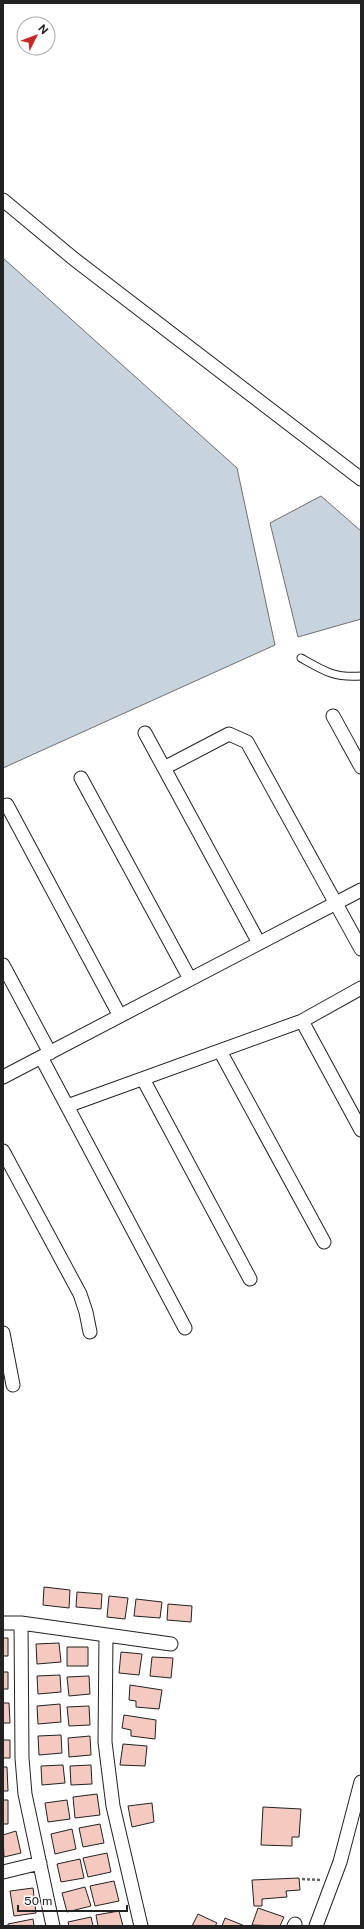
<svg xmlns="http://www.w3.org/2000/svg" width="364" height="1929" font-family="'Public Sans',sans-serif">
<rect width="100%" height="100%" fill="#fff"/>
<path fill="#c7d3dd" stroke="#6f6f6f" d="M3 258 237 468 275 645 3 768Z
M321 496 361 531V619L298 637 270 523Z"/>
<path fill="#f3c9c0" stroke="#222" d="M44 1587 70 1590 69 1608 43 1605Z
M77 1592 102 1594 101 1609 76 1607Z
M109 1596 128 1598 125 1619 107 1617Z
M136 1599 162 1602 160 1618 134 1616Z
M168 1604 192 1606 191 1622 167 1620Z
M3 1638H8V1656H3Z
M59 1643 61 1662 37 1664 36 1644Z
M67 1647H88V1666H67Z
M121 1652 142 1654 139 1675 119 1673Z
M152 1657 173 1658 171 1678 150 1676Z
M3 1672H8V1689H3Z
M60 1675 61 1692 38 1694 37 1676Z
M89 1676 90 1694 69 1696 67 1677Z
M130 1685 162 1690 159 1709 136 1707V1701L129 1700Z
M3 1703H9L10 1723H3Z
M60 1704 61 1722 38 1724 37 1706Z
M89 1706 90 1725 69 1726 67 1707Z
M124 1715 156 1720 155 1739 131 1736V1730L122 1728Z
M61 1735 62 1753 39 1755 38 1736Z
M90 1736 91 1755 69 1757 68 1738Z
M3 1740H10V1758H3Z
M123 1744 147 1746 145 1766 120 1765Z
M63 1765 65 1783 42 1785 41 1766Z
M91 1765 92 1784 71 1785 70 1766Z
M3 1767H7L8 1791H3Z
M97 1794 100 1815 75 1818 73 1797Z
M3 1800H8V1824H3Z
M67 1800 70 1819 48 1822 45 1803Z
M152 1803 154 1822 132 1827 128 1806Z
M263 1807 301 1809 299 1837H292V1846L261 1845Z
M100 1824 104 1843 83 1847 79 1828Z
M72 1829 76 1849 55 1854 51 1834Z
M16 1831 21 1853 4 1857 3 1835Z
M107 1853 111 1872 88 1877 83 1858Z
M80 1859 84 1878 61 1882 57 1864Z
M299 1878 300 1890 286 1891 287 1897 262 1899V1906H254L252 1880Z
M114 1881 119 1901 95 1906 90 1886Z
M85 1887 91 1906 67 1912 62 1893Z
M33 1888 36 1913 14 1916 10 1891Z
M258 1908 284 1917 280 1926 252 1925Z
M119 1911 123 1926H98L96 1915Z
M198 1914 217 1923 215 1926H192Z
M91 1917 93 1926H69L68 1922Z
M225 1918 245 1926H222Z
M33 1919 34 1926H8V1924Z"/>
<g fill="none" stroke-linecap="round" stroke-linejoin="round">
<g stroke="#222" stroke-width="9">
<path id="service" d="M301 658C324 671 334 678 361 676"/>
</g>
<g stroke="#222" stroke-width="15">
<path id="minor" d="M3 200 74 259 361 479
M333 716 361 767
M145 733 164 768
M81 778 190 979
M7 805 120 1016
M259 943 164 768 229 734 247 742 361 949
M3 965 50 1053
M302 1021 361 1130
M220 1051 324 1242
M41 1057 185 1328
M3 1077 361 890
M143 1079 250 1279
M67 1106 302 1021 361 988
M3 1151 80 1294 86 1312 90 1332
M3 1333 13 1385
M3 1623H21
M106 1635 105 1742 113 1806 141 1926
M3 1872 40 1863
M53 1926 25 1794 22 1758 21 1623 171 1644
M294 1926 295 1924
M316 1926 340 1862 361 1782"/>
</g>
<path stroke="#646464" stroke-width="2.5" stroke-dasharray="3 2" stroke-linecap="butt" d="M302 1879 320 1880"/>
<use href="#service" stroke="#fff" stroke-width="7"/>
<use href="#minor" stroke="#fff" stroke-width="13"/>
</g>
<rect width="364" height="1929" fill="none" stroke="#222222" stroke-width="8"/>
<g transform="translate(36 36) rotate(48)"><circle r="19" fill="#ffffff" stroke="#a7a7a7"/>
<path d="M0-3L7 15L0 10L-7 15Z" fill="#c62828"/>
<text y="-6" font-size="11" font-weight="bold" text-anchor="middle" fill="#222222">N</text>
</g>
<path d="M18 1905v6h109v-6" fill="none" stroke="#222222" stroke-width="2"/>
<text x="24" y="1905" font-size="12" fill="#222222" stroke="#ffffff" stroke-width="3" paint-order="stroke">50 m</text>
</svg>
